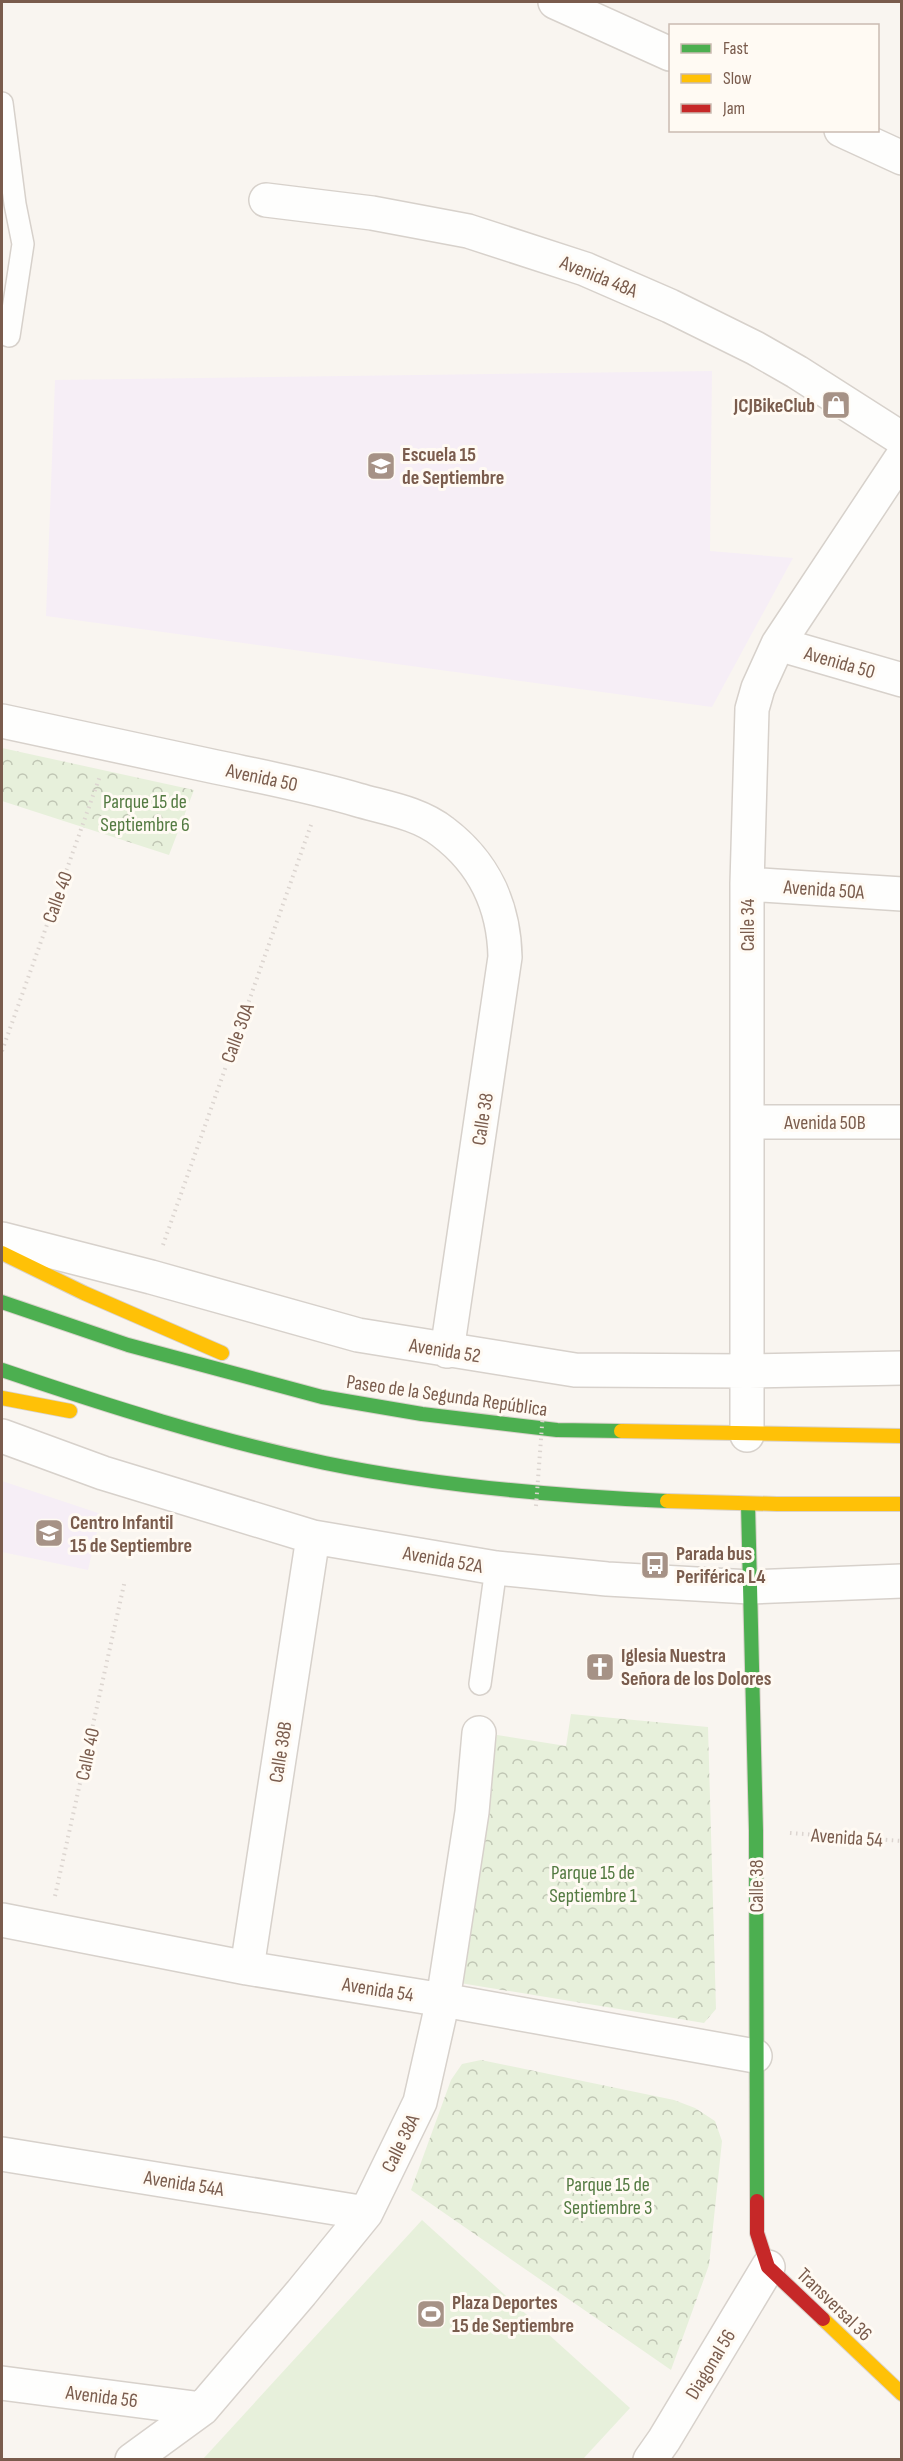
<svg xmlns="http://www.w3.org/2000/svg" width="903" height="2461" font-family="'Sofia Sans Condensed',sans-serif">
<defs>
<pattern id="park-crowns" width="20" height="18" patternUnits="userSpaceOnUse" patternTransform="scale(1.5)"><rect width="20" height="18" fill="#e7f0db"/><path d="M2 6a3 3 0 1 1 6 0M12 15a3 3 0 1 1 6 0" fill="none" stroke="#c0c6b4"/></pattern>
</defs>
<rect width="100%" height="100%" fill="#f9f5f0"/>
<path fill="#f6eef6" d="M712 371 710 551 793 558 712 707 46 616 55 380Z
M2 1481 101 1514 88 1570 2 1552Z"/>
<path fill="#e7f0db" d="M422 2220 630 2408 583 2459H203Z"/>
<path fill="url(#park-crowns)" d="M2 748 194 790 169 855 2 801Z
M571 1714 708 1727 716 2009 704 2023 454 1982 497 1735 566 1746Z
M481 2060 674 2100 695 2108 715 2121 722 2141 709 2265 671 2370 411 2190 451 2080 462 2064Z"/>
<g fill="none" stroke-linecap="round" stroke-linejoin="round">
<g stroke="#d7d1cb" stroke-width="24">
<path id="lane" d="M2 103 15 204 23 244 9 336
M480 1684 496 1568"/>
</g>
<g stroke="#d7d1cb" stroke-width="36">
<path id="street" d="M555 2 670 54
M841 130 902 158
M266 200 372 213 468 231 585 269 670 306 755 348 797 372 902 439
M778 644 902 680
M2 721C73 736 144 751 216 767 263 777 311 786 358 800 386 808 419 813 443 832 484 863 504 906 505 957L447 1351
M747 884 902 894
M748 1122H902
M2 1239 151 1277 358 1335 575 1370 748 1371 902 1368
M747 1435V884L752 709 758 688 778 644 902 457
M2 1436 103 1473 313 1537 496 1568 607 1579 750 1587 902 1581
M2 1920 247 1968 443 2000 755 2056
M247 1968 313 1537
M2 2154 366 2213
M2 2383 202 2409
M132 2460 202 2409 301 2293 366 2213 420 2102 443 2000 472 1812 479 1733
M650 2460 664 2440 768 2267"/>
</g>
<g stroke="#d9d2cb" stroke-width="16">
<path id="fast" d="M2 1302 128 1345 322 1397 422 1414 557 1430 621 1431
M2 1370C108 1406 215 1440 325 1463 437 1486 553 1496 667 1501
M748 1504 756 1831 757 2201"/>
</g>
<g stroke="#d9d2cb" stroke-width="16">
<path id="slow" d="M2 1253 84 1293 222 1353
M2 1398 70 1411
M621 1431 902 1436
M667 1501 777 1504H902
M823 2319 902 2394"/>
</g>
<g stroke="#d9d2cb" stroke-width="16">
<path id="jam" d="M757 2201V2233L768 2267 823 2319"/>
</g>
<path stroke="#dcd5d0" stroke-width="4" stroke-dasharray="1.5 4.5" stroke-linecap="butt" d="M2 1051 100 776
M163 1245 312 822
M790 1833 902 1841
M55 1896 125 1580"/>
<use href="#lane" stroke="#fefefd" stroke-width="21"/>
<use href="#street" stroke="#fefefd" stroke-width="33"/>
<use href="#fast" stroke="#4caf50" stroke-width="14"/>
<use href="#slow" stroke="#ffc107" stroke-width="14"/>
<use href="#jam" stroke="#c62828" stroke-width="14"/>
<path stroke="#dcd5d0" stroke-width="4" stroke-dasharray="1.5 4.5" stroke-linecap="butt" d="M536 1506 544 1399"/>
</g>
<defs>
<g id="shop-square" transform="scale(1.5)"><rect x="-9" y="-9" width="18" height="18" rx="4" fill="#a69286" stroke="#fffaf3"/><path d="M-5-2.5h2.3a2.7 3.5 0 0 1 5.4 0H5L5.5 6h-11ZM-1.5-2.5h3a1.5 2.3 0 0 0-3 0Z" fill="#fff"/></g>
<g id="school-square" transform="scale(1.5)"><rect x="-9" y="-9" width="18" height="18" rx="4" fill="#a69286" stroke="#fffaf3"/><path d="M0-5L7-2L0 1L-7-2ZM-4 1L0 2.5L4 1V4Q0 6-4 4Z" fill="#fff"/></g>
<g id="bus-square" transform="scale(1.5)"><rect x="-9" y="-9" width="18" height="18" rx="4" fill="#a69286" stroke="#fffaf3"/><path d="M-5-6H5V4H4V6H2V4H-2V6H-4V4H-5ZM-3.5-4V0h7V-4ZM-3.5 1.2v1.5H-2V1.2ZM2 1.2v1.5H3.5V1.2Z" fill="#fff"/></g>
<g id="church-square" transform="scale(1.5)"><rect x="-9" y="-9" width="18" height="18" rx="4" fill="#a69286" stroke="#fffaf3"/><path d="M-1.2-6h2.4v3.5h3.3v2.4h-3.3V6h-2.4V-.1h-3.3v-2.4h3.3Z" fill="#fff"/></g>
<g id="stadium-square" transform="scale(1.5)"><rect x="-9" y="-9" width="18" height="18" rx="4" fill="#a69286" stroke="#fffaf3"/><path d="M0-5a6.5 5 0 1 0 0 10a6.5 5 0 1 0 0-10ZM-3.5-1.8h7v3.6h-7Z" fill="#fff"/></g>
</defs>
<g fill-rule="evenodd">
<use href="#shop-square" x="836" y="405"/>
<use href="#school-square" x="381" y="466"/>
<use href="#school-square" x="49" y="1533"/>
<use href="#bus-square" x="655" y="1565"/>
<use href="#church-square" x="600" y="1667"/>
<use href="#stadium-square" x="431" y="2314"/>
</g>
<g text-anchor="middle" stroke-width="6" stroke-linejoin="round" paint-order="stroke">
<g font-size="20" fill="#7a5c4d" stroke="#fffaf3">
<text transform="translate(599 276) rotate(22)" y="7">Avenida 48A</text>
<text transform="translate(840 662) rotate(16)" y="7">Avenida 50</text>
<text transform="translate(262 777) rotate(12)" y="7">Avenida 50</text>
<text transform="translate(824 889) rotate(4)" y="7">Avenida 50A</text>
<text transform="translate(57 897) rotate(-70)" y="7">Calle 40</text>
<text transform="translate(747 925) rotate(-90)" y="7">Calle 34</text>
<text transform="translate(237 1033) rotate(-70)" y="7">Calle 30A</text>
<text transform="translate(482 1119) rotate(-81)" y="7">Calle 38</text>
<text x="825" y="1129">Avenida 50B</text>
<text transform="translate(445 1350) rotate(9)" y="7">Avenida 52</text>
<text transform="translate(447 1395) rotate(8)" y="7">Paseo de la Segunda República</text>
<text transform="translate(443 1559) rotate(10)" y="7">Avenida 52A</text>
<text transform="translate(280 1752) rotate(-81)" y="7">Calle 38B</text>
<text transform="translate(87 1754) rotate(-78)" y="7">Calle 40</text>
<text transform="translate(847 1837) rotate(4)" y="7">Avenida 54</text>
<text transform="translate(756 1886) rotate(-90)" y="7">Calle 38</text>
<text transform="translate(378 1989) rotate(9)" y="7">Avenida 54</text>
<text transform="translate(400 2143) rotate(-64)" y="7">Calle 38A</text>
<text transform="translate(184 2183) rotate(9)" y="7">Avenida 54A</text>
<text transform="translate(835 2304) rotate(44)" y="7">Transversal 36</text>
<text transform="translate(710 2364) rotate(-59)" y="7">Diagonal 56</text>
<text transform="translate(102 2396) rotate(7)" y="7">Avenida 56</text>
</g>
<g font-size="20" font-weight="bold" fill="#7a5c4d" stroke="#fffaf3" text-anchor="start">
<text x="815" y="412" text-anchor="end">JCJBikeClub</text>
<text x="402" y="461">Escuela 15<tspan x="402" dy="23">de Septiembre</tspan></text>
<text x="70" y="1529">Centro Infantil<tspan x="70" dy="23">15 de Septiembre</tspan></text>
<text x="676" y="1560">Parada bus<tspan x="676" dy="23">Periférica L4</tspan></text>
<text x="621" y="1662">Iglesia Nuestra<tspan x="621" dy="23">Señora de los Dolores</tspan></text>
<text x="452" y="2309">Plaza Deportes<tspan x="452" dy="23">15 de Septiembre</tspan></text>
</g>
<g font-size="20" fill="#537a41" stroke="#fffaf3">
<text x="145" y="808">Parque 15 de<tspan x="145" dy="23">Septiembre 6</tspan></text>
<text x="593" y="1879">Parque 15 de<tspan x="593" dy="23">Septiembre 1</tspan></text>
<text x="608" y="2191">Parque 15 de<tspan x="608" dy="23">Septiembre 3</tspan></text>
</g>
</g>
<rect width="903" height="2461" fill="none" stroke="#7a5c4d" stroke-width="6"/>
<rect x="669" y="24" width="210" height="108" fill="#fffaf3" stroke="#cabbb1" stroke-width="1.5"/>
<rect x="681" y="44" width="30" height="9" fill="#4caf50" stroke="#cabbb1" stroke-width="1.5"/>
<text x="723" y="54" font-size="18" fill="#7a5c4d">Fast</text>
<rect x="681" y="74" width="30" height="9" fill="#ffc107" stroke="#cabbb1" stroke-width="1.5"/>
<text x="723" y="84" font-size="18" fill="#7a5c4d">Slow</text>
<rect x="681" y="104" width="30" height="9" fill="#c62828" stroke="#cabbb1" stroke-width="1.5"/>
<text x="723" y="114" font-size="18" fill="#7a5c4d">Jam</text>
</svg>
